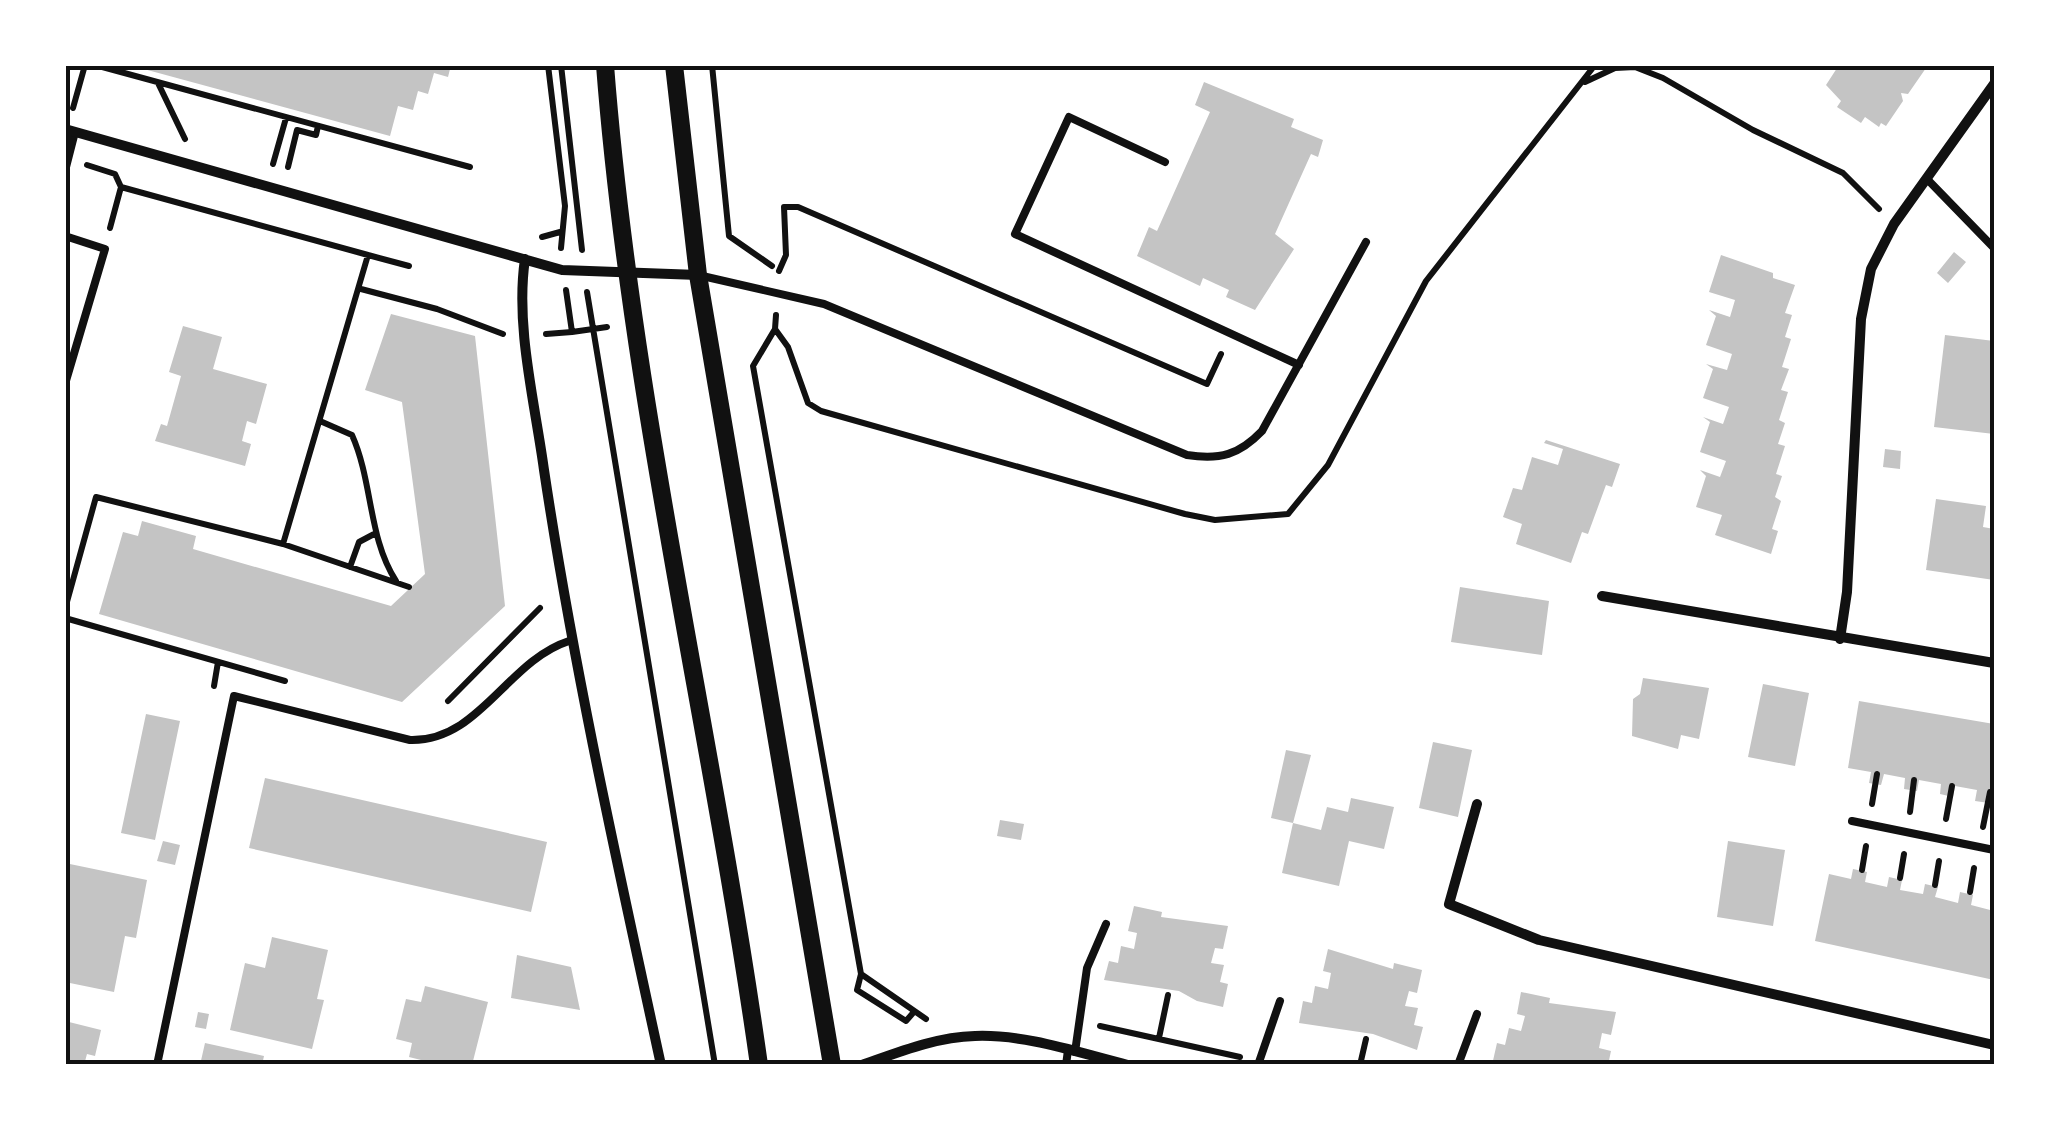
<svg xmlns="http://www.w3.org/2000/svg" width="2059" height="1130" font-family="'Work Sans',sans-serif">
<rect width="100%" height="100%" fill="#fff"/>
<path fill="#c4c4c4" d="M129 65H451L448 77 434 73 428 94 418 91 413 110 398 106 390 136Z
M1839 65H1921L1926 68 1908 94 1901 93 1903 101 1886 126 1881 123 1879 127 1865 117 1861 123 1837 107 1841 101 1826 85Z
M1204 82 1294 119 1291 127 1323 140 1318 157 1311 154 1275 234 1294 249 1255 310 1226 297 1229 290 1203 278 1200 286 1137 256 1149 227 1157 231 1210 112 1195 105Z
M1954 252 1966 262 1948 283 1937 273Z
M1721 255 1773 273V278L1795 285 1785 313 1792 315 1785 337 1791 339 1782 367 1789 369 1781 390 1788 392 1779 420 1785 423 1778 444 1785 446 1776 474 1782 476 1775 497 1781 501 1772 529 1778 531 1771 554 1715 535 1722 515 1696 507 1706 476 1700 470 1720 477 1726 461 1700 452 1710 422 1703 417 1723 424 1729 407 1703 398 1713 369 1706 364 1727 370 1732 354 1706 345 1716 316 1709 310 1730 317 1735 300 1709 292Z
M391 314 475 336 505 606 402 702 99 614 123 532 138 536 142 521 196 536 193 549 391 606 425 574 402 402 365 390Z
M183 326 222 337 213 369 267 384 256 424 247 421 242 441 251 444 245 466 155 441 161 424 167 426 181 376 169 372Z
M1945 335 1994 341V434L1934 427Z
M1546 440 1620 464 1612 487 1606 485 1588 534 1582 532 1571 563 1516 544 1522 524 1503 517 1513 488 1522 490 1532 457 1558 465 1563 449 1544 443Z
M1885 449 1901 451 1900 469 1883 467Z
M1936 499 1986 506 1983 527 1994 529V580L1926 570Z
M1460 587 1549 601 1542 655 1451 642Z
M1643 678 1709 688 1699 739 1681 735 1678 749 1632 736 1633 699 1640 694Z
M1763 684 1809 693 1795 766 1748 757Z
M1859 701 1994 724V793L1989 803 1975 801 1977 790 1955 786 1953 797 1940 794 1941 784 1919 780 1917 791 1904 789 1905 778 1884 774 1881 785 1869 783 1871 772 1848 768Z
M146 714 180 721 155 840 121 833Z
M1433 742 1472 750 1458 817 1419 808Z
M1286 750 1311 755 1293 823 1271 818Z
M265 778 547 842 531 912 249 848Z
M1351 798 1394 807 1384 849 1349 841 1339 886 1282 873 1293 823 1321 830 1327 807 1348 812Z
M1000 820 1024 824 1021 840 997 836Z
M163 841 180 845 175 865 157 861Z
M1728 841 1785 850 1773 926 1717 917Z
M65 863 147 880 136 938 125 936 114 992 65 982Z
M1853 869 1867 872 1865 882 1887 887 1889 877 1902 880 1900 890 1923 894 1925 884 1938 887 1935 897 1958 903 1960 892 1973 895 1971 905 1994 911V980L1815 941 1829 874 1851 879Z
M1134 906 1162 912 1161 917 1228 926 1223 949 1215 948 1211 963 1224 965 1220 982 1228 984 1223 1007 1197 1001 1179 991 1104 980 1109 961 1118 963 1121 946 1134 949 1137 933 1128 931Z
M272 937 328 950 317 999 324 1000 312 1049 230 1030 245 963 265 968Z
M1328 949 1393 969 1394 963 1422 970 1417 993 1409 991 1405 1006 1418 1008 1414 1025 1423 1027 1417 1050 1373 1034 1299 1023 1303 1001 1312 1003 1315 986 1328 989 1331 973 1323 971Z
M517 955 571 967 580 1010 511 998Z
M425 986 488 1002 472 1065H441L409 1057 412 1043 396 1039 406 999 421 1002Z
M1521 992 1550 998 1549 1003 1616 1012 1611 1035 1602 1033 1599 1048 1611 1051 1608 1065H1492L1497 1043 1505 1045 1509 1028 1521 1031 1525 1016 1517 1014Z
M198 1012 209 1014 206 1029 195 1027Z
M65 1021 101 1030 95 1056 87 1054 84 1065H65Z
M205 1043 264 1056 262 1065H200Z"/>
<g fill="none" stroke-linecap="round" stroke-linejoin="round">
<path stroke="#111" stroke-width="6" d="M95 65 470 167
M548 65 565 206 561 248
M561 65 582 250
M712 65 729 236 772 266
M1585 82 1615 68 1635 67 1663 78 1753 130 1843 173 1879 209
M158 83 185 139
M73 108 85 65
M273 164 286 118
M87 165 115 174 121 187 368 255 283 544 409 587
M288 167 297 130 316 135 318 126
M110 228 121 187
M542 237 560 232
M368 255 409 266
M779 271 786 255 784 207H798L1207 384 1221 354
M361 289 437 309 503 334
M566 290 572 332 607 327
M587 292 715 1065
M776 315 775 329 753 366 861 974 857 990 906 1021 913 1013
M775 329 788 347 808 403 821 411 1185 514 1215 520 1288 514 1328 465 1426 281 1595 65
M546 334 572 332
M320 421 352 435C373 482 368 538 396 581
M350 567 359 542 376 533
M65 609 96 497 283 544
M65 618 285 681
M214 686 218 662
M448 701 540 608
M1872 804 1877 774
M1910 812 1914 780
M1946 819 1952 786
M1983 827 1990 792
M1862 870 1866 846
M1900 878 1904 854
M1935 885 1939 861
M1970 892 1974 868
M861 974 926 1019
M1100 1026 1240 1057
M1159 1038 1168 995
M1360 1065 1366 1039"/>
<path stroke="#111" stroke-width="8" d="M1165 162 1069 117 1015 234 1299 365
M65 171 75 132
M1927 179 1994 248
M65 236 105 249 65 384
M698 275 824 304 1187 455C1220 460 1239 455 1262 431L1366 242
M1852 821 1994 850
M1075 1052 1087 968 1106 924
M157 1065 234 696 410 740C479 742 507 661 569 641
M1066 1065 1068 1050
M1258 1065 1280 1001
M1458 1065 1477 1014"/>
<path stroke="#111" stroke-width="10" d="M65 129 562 270 698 275
M525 259C515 326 535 403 544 470 574 670 618 867 661 1065
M1602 596 1994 663
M1840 639 1847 592 1861 319 1871 269 1894 224 1994 84
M1477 804 1449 904 1539 940 1994 1045
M862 1065C899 1052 936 1037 975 1036 1026 1034 1079 1053 1128 1065"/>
<path stroke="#111" stroke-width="18" d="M605 65C631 402 712 731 759 1065
M674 65 698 275 832 1065"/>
</g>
<rect width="2059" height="1130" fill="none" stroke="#ffffff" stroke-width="135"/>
<rect x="68" y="68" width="1924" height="994" fill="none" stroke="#111" stroke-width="4"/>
</svg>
